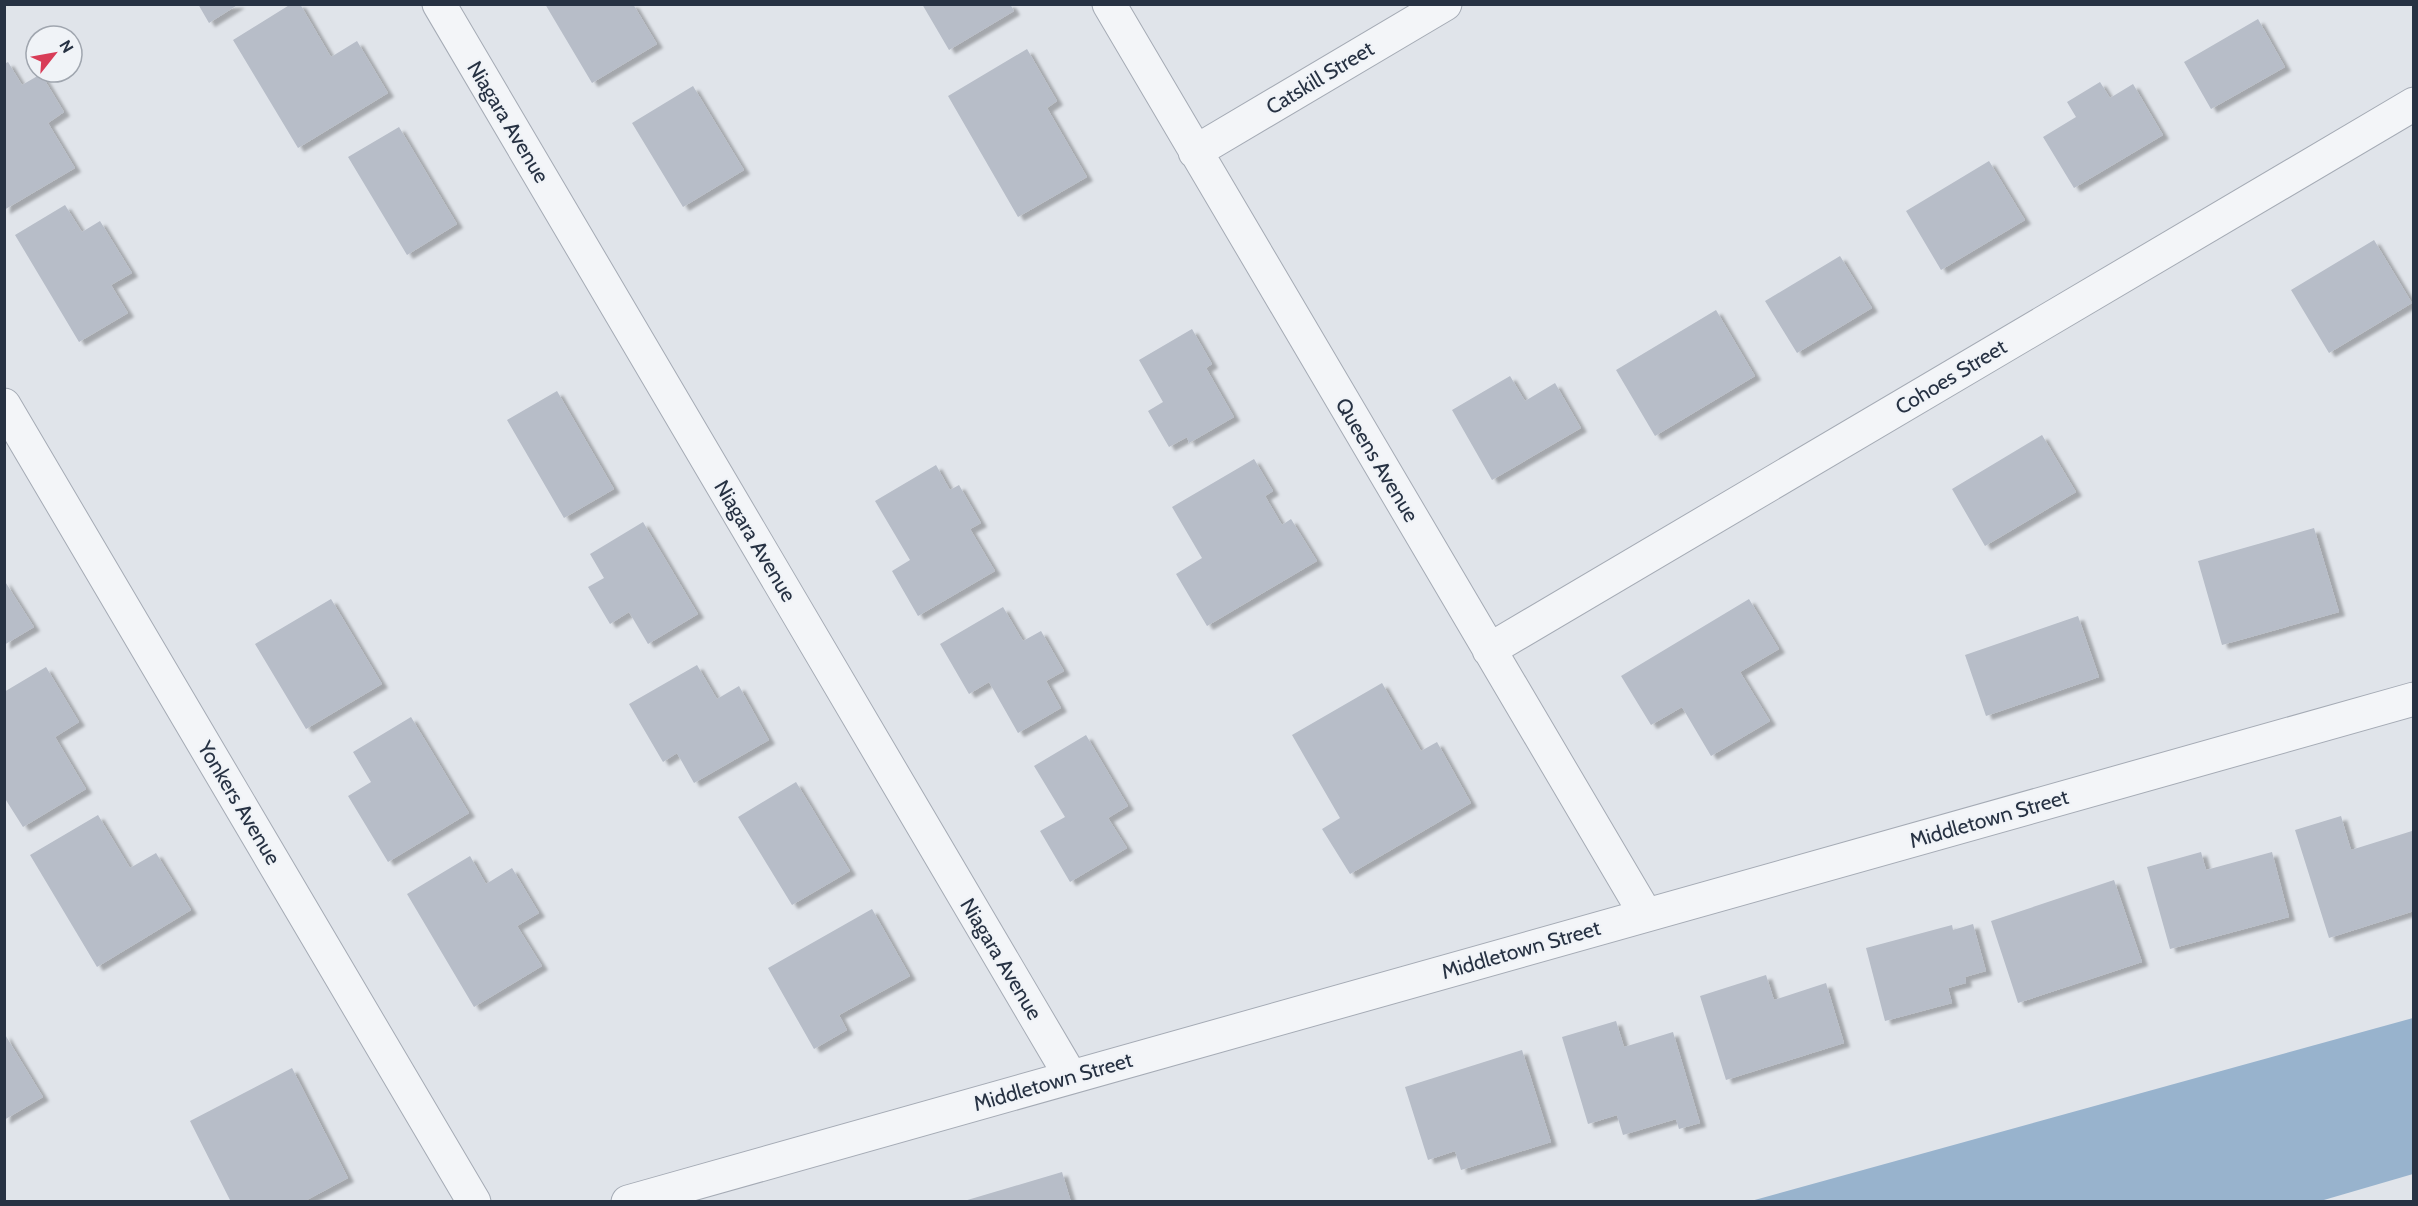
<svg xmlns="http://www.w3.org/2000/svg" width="2418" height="1206" font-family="Cabin,sans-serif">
<defs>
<filter id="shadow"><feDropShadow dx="6" dy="4" stdDeviation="1.5" flood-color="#0004"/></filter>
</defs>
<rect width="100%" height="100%" fill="#e0e4ea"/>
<path fill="#98b3cd" d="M2413 1018V1174L2317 1202 1751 1201Z"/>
<path fill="#b7bdc8" filter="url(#shadow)" d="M198 4H239L209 23Z
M291 4H300L331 57 357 41 388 93 298 148 233 40Z
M545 4H633L657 44 592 83Z
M922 4H1010L1014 11 949 50Z
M2258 19 2285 67 2211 109 2184 62Z
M1027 49 1057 101 1047 108 1087 177 1018 217 948 96Z
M8 62 22 85 41 74 64 112 48 123 75 168 4 210V64Z
M2100 82 2110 98 2133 84 2163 135 2074 188 2043 137 2076 117 2067 102Z
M693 86 744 170 683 207 632 123Z
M399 127 457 224 407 255 348 157Z
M1989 161 2025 220 1941 270 1906 211Z
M65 205 82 232 100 221 132 273 111 285 128 313 79 342 15 235Z
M2374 240 2412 303 2329 353 2291 290Z
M1840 256 1872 308 1797 353 1765 301Z
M1716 310 1755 376 1655 436 1616 370Z
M1192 329 1212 364 1206 368 1234 417 1189 443 1187 437 1169 447 1148 411 1163 402 1139 360Z
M1510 376 1525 401 1555 383 1581 428 1492 480 1452 410Z
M557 391 614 489 564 518 507 420Z
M2042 435 2076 492 1985 546 1952 489Z
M1254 459 1273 491 1265 496 1282 525 1291 519 1317 561 1207 626 1176 574 1202 558 1172 507Z
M936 465 950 490 959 485 981 523 970 529 995 571 918 616 892 571 910 560 875 501Z
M643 522 698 614 648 644 629 612 610 624 588 587 604 578 590 554Z
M2314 528 2339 612 2222 645 2198 561Z
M4 580 34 627 4 645Z
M331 599 382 684 306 729 255 644Z
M1749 599 1779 649 1740 672 1770 721 1711 756 1682 707 1651 725 1621 676Z
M1003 607 1023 641 1041 631 1064 671 1046 681 1061 708 1018 733 989 682 969 694 940 644Z
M2078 616 2099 677 1986 716 1965 655Z
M697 665 717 699 739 686 769 740 694 783 677 753 663 762 629 704Z
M46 667 79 722 55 737 86 789 23 827 4 797V692Z
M1382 683 1421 751 1437 742 1471 803 1350 874 1322 829 1340 818 1292 735Z
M411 717 469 813 388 862 348 796 371 782 353 752Z
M1086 735 1128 806 1108 818 1127 848 1070 882 1040 831 1065 817 1034 766Z
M796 782 850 871 792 905 738 817Z
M98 815 130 868 156 853 191 910 97 967 30 855Z
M2341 816 2351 850 2412 831 2414 911 2329 938 2295 830Z
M2201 852 2206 870 2272 852 2289 917 2170 949 2147 867Z
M470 856 486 884 512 868 539 913 517 926 542 966 474 1007 407 894Z
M2114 880 2142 962 2018 1003 1991 921Z
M872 909 910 976 839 1015 847 1030 814 1049 768 968Z
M1973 924 1986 971 1965 977 1966 983 1948 988 1952 1003 1885 1021 1866 948 1952 925 1953 930Z
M1766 975 1774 1000 1826 983 1844 1043 1726 1080 1700 996Z
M1616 1021 1624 1047 1673 1032 1700 1123 1679 1129 1676 1119 1623 1135 1617 1115 1588 1124 1562 1037Z
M4 1033 43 1097 4 1120Z
M1522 1050 1551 1142 1461 1170 1455 1151 1428 1160 1405 1087Z
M292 1068 348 1178 303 1202H231L190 1121Z
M1062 1172 1071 1202H964V1201Z"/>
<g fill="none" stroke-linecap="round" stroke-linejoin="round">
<g stroke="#a5abb5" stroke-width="35">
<path id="minor" d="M439 4 1071 1077
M1109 4 1646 915
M1195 152 1445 4
M4 405 474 1202
M1489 650 2414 104
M628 1202 2414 699"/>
</g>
<use href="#minor" stroke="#f3f5f8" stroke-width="33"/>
</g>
<g text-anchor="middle" stroke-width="4.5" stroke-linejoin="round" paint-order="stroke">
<g font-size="21" fill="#273243" stroke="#f0f3f7">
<text transform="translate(1320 78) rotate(-31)" y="7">Catskill Street</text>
<text transform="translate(508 122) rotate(59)" y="7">Niagara Avenue</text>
<text transform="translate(1951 377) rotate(-31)" y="7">Cohoes Street</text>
<text transform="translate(1377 460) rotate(59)" y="7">Queens Avenue</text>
<text transform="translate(755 541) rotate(59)" y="7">Niagara Avenue</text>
<text transform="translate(239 803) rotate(59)" y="7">Yonkers Avenue</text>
<text transform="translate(1989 819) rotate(-16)" y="7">Middletown Street</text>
<text transform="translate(1521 950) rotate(-16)" y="7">Middletown Street</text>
<text transform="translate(1001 959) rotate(59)" y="7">Niagara Avenue</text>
<text transform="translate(1053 1082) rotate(-16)" y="7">Middletown Street</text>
</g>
</g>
<rect width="2418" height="1206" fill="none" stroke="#273243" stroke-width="12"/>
<g transform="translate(54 54) rotate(59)"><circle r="28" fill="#f0f3f7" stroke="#a0a6af" stroke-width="1.5"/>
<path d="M0-4.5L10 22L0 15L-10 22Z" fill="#d83c57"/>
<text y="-9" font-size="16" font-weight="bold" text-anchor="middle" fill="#273243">N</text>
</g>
</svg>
